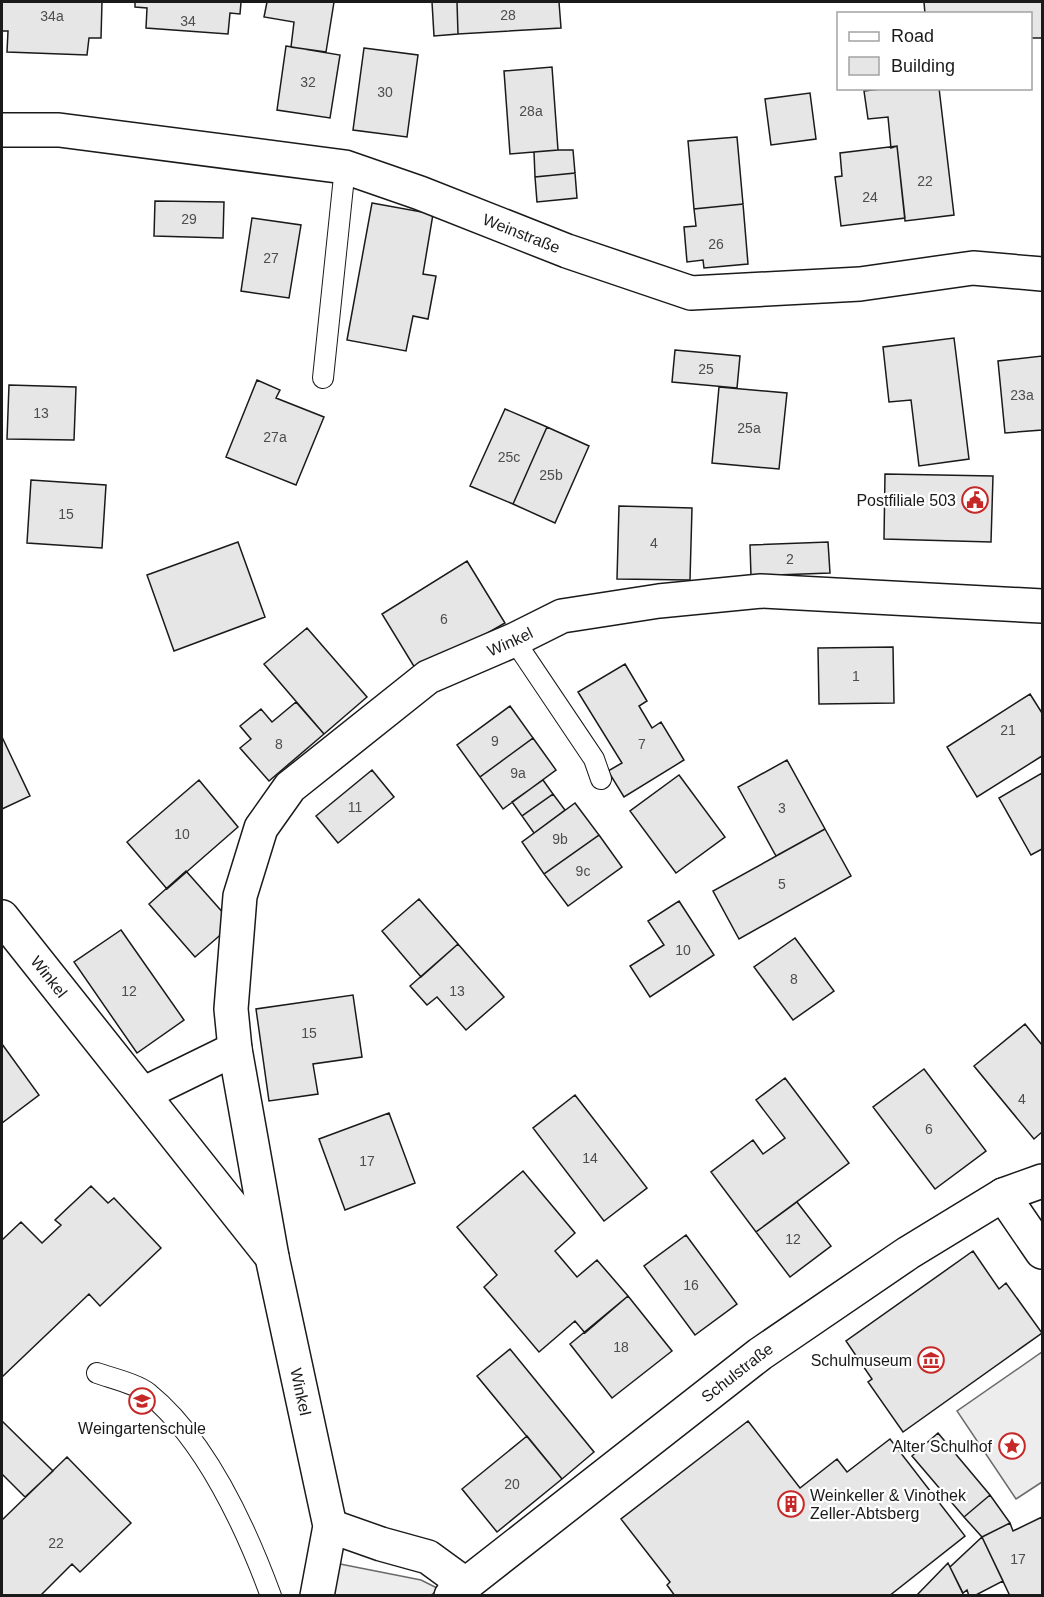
<svg xmlns="http://www.w3.org/2000/svg" width="1044" height="1597" font-family="Helvetica,sans-serif">
<rect width="100%" height="100%" fill="#fff"/>
<path fill="#ededed" stroke="#6a6a6a" stroke-width="1.5" d="M1042 1352V1482L1016 1499 957 1411Z
M335 1563 421 1580 439 1589 431 1595 332 1596Z"/>
<path fill="#e6e6e6" stroke="#1a1a1a" stroke-width="1.5" d="M2 2H102L101 38H89L87 55 7 52 8 31H2Z
M135 2H241L240 14 230 13 228 34 146 28 147 8 135 7Z
M267 2H334L326 52 291 47 294 22 264 17Z
M432 2H457L458 34 434 36Z
M457 2H559L561 28 458 34Z
M924 2H1042V38H1030V14H925Z
M286 46 340 55 330 118 277 110Z
M364 48 418 55 407 137 353 130Z
M552 67 558 150 510 154 504 71Z
M888 88H939L954 215 905 221 897 146 891 148 888 117 868 119 864 91Z
M810 93 816 139 771 145 765 99Z
M737 137 743 204 694 209 688 141Z
M897 146 905 218 841 226 835 177 842 176 840 153Z
M558 150H573L575 173 535 177 534 152Z
M575 173 577 198 537 202 535 177Z
M155 201 224 202 223 238 154 236Z
M372 203 433 214 423 274 436 276 428 319 413 316 406 351 347 340Z
M743 204 748 264 704 268 703 260 687 262 684 227 696 226 694 209Z
M252 218 301 225 289 298 241 291Z
M954 338 969 459 919 466 911 400 889 402 883 347Z
M675 350 740 356 737 388 672 382Z
M1042 356V430L1005 433 998 361Z
M257 380 280 390 276 398 324 417 296 485 226 457Z
M9 385 76 387 74 440 7 439Z
M719 387 787 393 779 469 712 463Z
M505 409 547 427 513 504 470 486Z
M547 427 589 446 555 523 513 504Z
M885 474 993 476 991 542 884 539Z
M31 480 106 485 102 548 27 543Z
M619 506 692 508 690 580 617 579Z
M238 542 265 617 174 651 147 575Z
M828 542 830 573 751 576 750 545Z
M467 561 505 623 418 673 382 614Z
M307 628 367 697 324 734 264 664Z
M893 647 894 703 819 704 818 648Z
M625 664 647 701 639 706 652 728 661 722 684 760 624 797 608 771 622 763 578 692Z
M1030 694 1042 713V756L977 797 947 747Z
M296 702 324 734 269 781 240 748 251 739 240 726 261 709 272 722Z
M510 706 533 738 480 777 457 745Z
M2 737 30 796 2 809Z
M533 738 556 770 503 809 480 777Z
M787 760 825 829 776 856 738 787Z
M372 770 394 797 338 843 316 816Z
M1042 773V849L1031 855 999 798Z
M679 775 725 837 676 873 630 811Z
M199 780 238 827 167 889 127 842Z
M543 780 553 794 522 816 512 802Z
M553 794 565 810 534 833 522 816Z
M575 803 599 835 544 874 522 842Z
M825 829 851 876 739 939 713 891Z
M599 835 622 867 568 906 544 874Z
M186 871 233 924 195 957 149 904Z
M419 899 458 944 421 977 382 931Z
M679 901 714 955 650 997 630 966 664 945 648 921Z
M121 930 184 1020 137 1053 74 962Z
M795 938 834 991 793 1020 754 967Z
M458 944 504 997 466 1030 437 997 427 1005 410 986Z
M353 995 362 1057 313 1064 318 1094 269 1101 256 1009Z
M1025 1024 1042 1045V1132L1034 1139 974 1066Z
M2 1044 39 1095 2 1123Z
M924 1069 986 1151 935 1189 873 1107Z
M785 1078 849 1163 756 1232 711 1172 753 1140 763 1154 785 1138 756 1100Z
M575 1095 647 1188 604 1221 533 1128Z
M389 1113 415 1183 345 1210 319 1139Z
M523 1171 575 1233 555 1251 577 1277 597 1260 628 1296 585 1333 575 1321 539 1352 484 1287 497 1275 457 1227Z
M91 1186 108 1203 114 1198 161 1248 100 1306 89 1294 2 1377V1240L21 1222 42 1243 61 1225 55 1220Z
M797 1202 831 1246 790 1277 756 1232Z
M686 1235 737 1304 695 1335 644 1266Z
M973 1251 999 1289 1006 1283 1042 1333 903 1432 868 1382 872 1379 846 1341Z
M628 1296 672 1351 612 1398 570 1344Z
M510 1349 594 1452 562 1479 477 1376Z
M2 1421 53 1471 25 1497 2 1474Z
M748 1421 800 1488 837 1459 847 1472 890 1439 965 1536 889 1596H675L667 1585 670 1582 621 1519Z
M938 1433 990 1495 964 1517 912 1456Z
M527 1436 562 1479 497 1532 462 1489Z
M67 1457 131 1523 80 1572 72 1564 40 1596H2V1520Z
M990 1495 1010 1523 982 1537 964 1517Z
M1042 1517V1596H1010L982 1537 1010 1523 1013 1531Z
M982 1537 1003 1581 974 1596H969L967 1590 963 1593 950 1567Z
M948 1563 964 1596H916Z"/>
<g fill="none" stroke-linecap="round" stroke-linejoin="round">
<g stroke="#1a1a1a" stroke-width="22">
<path id="lane" d="M323 378 345 167
M514 640 594 759 601 779
M97 1373C111 1378 137 1384 148 1393 205 1439 246 1528 271 1596"/>
</g>
<g stroke="#1a1a1a" stroke-width="36">
<g id="street">
<path id="s1" d="M2 917 272 1257 330 1526 317 1596"/>
<path d="M143 1094 235 1049"/>
<path d="M1003 1195 1042 1252"/>
<path id="s2" d="M272 1257 235 1049 231 1009 240 896 261 828 290 787 428 677 514 640 562 616 659 601 761 591 1042 606"/>
<path d="M330 1526 381 1544 428 1557 465 1584"/>
<path id="s3" d="M451 1596 760 1354 908 1253 1003 1195 1042 1181"/>
</g>
</g>
<g stroke="#1a1a1a" stroke-width="36">
<g id="secondary">
<path id="s4" d="M2 130H59L345 167 420 193 567 251 691 293 860 284 973 268 1042 274"/>
</g>
</g>
<use href="#lane" stroke="#fff" stroke-width="20"/>
<use href="#street" stroke="#fff" stroke-width="33"/>
<use href="#secondary" stroke="#fff" stroke-width="33"/>
</g>
<defs>
<g id="civic-ring" transform="scale(1.35)"><circle r="9.5" fill="#fff" stroke="#c62828" stroke-width="1.5"/><path d="M-.6-6.5H3V-4.5H.6V-3L4-1V1h2V6H-6V1h2V-1L-.6-3ZM-1.2 2.5V6h2.4V2.5Z" fill="#c62828"/></g>
<g id="museum-ring" transform="scale(1.35)"><circle r="9.5" fill="#fff" stroke="#c62828" stroke-width="1.5"/><path d="M0-6L6-3V-2H-6V-3ZM-5-1h2V3h-2ZM-1-1h2V3h-2ZM3-1h2V3H3ZM-6 4H6V6H-6Z" fill="#c62828"/></g>
<g id="school-ring" transform="scale(1.35)"><circle r="9.5" fill="#fff" stroke="#c62828" stroke-width="1.5"/><path d="M0-5L7-2L0 1L-7-2ZM-4 1L0 2.5L4 1V4Q0 6-4 4Z" fill="#c62828"/></g>
<g id="sight-ring" transform="scale(1.35)"><circle r="9.5" fill="#fff" stroke="#c62828" stroke-width="1.5"/><path d="M0-6L1.8-2.2L6-1.7L2.9 1.2L3.7 5.4L0 3.3L-3.7 5.4L-2.9 1.2L-6-1.7L-1.8-2.2Z" fill="#c62828"/></g>
<g id="building-ring" transform="scale(1.35)"><circle r="9.5" fill="#fff" stroke="#c62828" stroke-width="1.5"/><path d="M-4-6H4V6H1V3H-1V6H-4ZM-2.5-4.3h1.7v1.8h-1.7ZM.8-4.3h1.7v1.8H.8ZM-2.5-1h1.7V.8h-1.7ZM.8-1h1.7V.8H.8Z" fill="#c62828"/></g>
</defs>
<g fill-rule="evenodd">
<use href="#civic-ring" x="975" y="500"/>
<use href="#museum-ring" x="931" y="1360"/>
<use href="#school-ring" x="142" y="1401"/>
<use href="#sight-ring" x="1012" y="1446"/>
<use href="#building-ring" x="791" y="1504"/>
</g>
<g text-anchor="middle" stroke-width="4.5" stroke-linejoin="round" paint-order="stroke">
<g font-size="14" fill="#4d4d4d">
<text x="508" y="20">28</text>
<text x="52" y="21">34a</text>
<text x="188" y="26">34</text>
<text x="308" y="87">32</text>
<text x="385" y="97">30</text>
<text x="531" y="116">28a</text>
<text x="925" y="186">22</text>
<text x="870" y="202">24</text>
<text x="189" y="224">29</text>
<text x="716" y="249">26</text>
<text x="271" y="263">27</text>
<text x="706" y="374">25</text>
<text x="1022" y="400">23a</text>
<text x="41" y="418">13</text>
<text x="749" y="433">25a</text>
<text x="275" y="442">27a</text>
<text x="509" y="462">25c</text>
<text x="551" y="480">25b</text>
<text x="66" y="519">15</text>
<text x="654" y="548">4</text>
<text x="790" y="564">2</text>
<text x="444" y="624">6</text>
<text x="856" y="681">1</text>
<text x="1008" y="735">21</text>
<text x="495" y="746">9</text>
<text x="279" y="749">8</text>
<text x="642" y="749">7</text>
<text x="518" y="778">9a</text>
<text x="355" y="812">11</text>
<text x="782" y="813">3</text>
<text x="182" y="839">10</text>
<text x="560" y="844">9b</text>
<text x="583" y="876">9c</text>
<text x="782" y="889">5</text>
<text x="683" y="955">10</text>
<text x="794" y="984">8</text>
<text x="129" y="996">12</text>
<text x="457" y="996">13</text>
<text x="309" y="1038">15</text>
<text x="1022" y="1104">4</text>
<text x="929" y="1134">6</text>
<text x="590" y="1163">14</text>
<text x="367" y="1166">17</text>
<text x="793" y="1244">12</text>
<text x="691" y="1290">16</text>
<text x="621" y="1352">18</text>
<text x="512" y="1489">20</text>
<text x="56" y="1548">22</text>
<text x="1018" y="1564">17</text>
</g>
<g font-size="16" fill="#1a1a1a" stroke="#fff">
<text dy="6" stroke="none"><textPath href="#s4" startOffset="534">Weinstraße</textPath></text>
<text dy="6" stroke="none"><textPath href="#s2" startOffset="752">Winkel</textPath></text>
<text dy="6" stroke="none"><textPath href="#s1" startOffset="76">Winkel</textPath></text>
<text dy="6" stroke="none"><textPath href="#s3" startOffset="363">Schulstraße</textPath></text>
<text dy="6" stroke="none"><textPath href="#s1" startOffset="572">Winkel</textPath></text>
</g>
<g font-size="16" fill="#1a1a1a" stroke="#fff" text-anchor="end">
<text x="956" y="506">Postfiliale 503</text>
<text x="912" y="1366">Schulmuseum</text>
<text x="142" y="1434" text-anchor="middle">Weingartenschule</text>
<text x="992" y="1452">Alter Schulhof</text>
<text x="810" y="1501" text-anchor="start">Weinkeller &amp; Vinothek<tspan x="810" dy="18">Zeller-Abtsberg</tspan></text>
</g>
</g>
<rect width="1044" height="1597" fill="none" stroke="#1a1a1a" stroke-width="6"/>
<rect x="837" y="12" width="195" height="78" fill="#ffffff" stroke="#a3a3a3" stroke-width="1.5"/>
<rect x="849" y="32" width="30" height="9" fill="#ffffff" stroke="#a3a3a3" stroke-width="1.5"/>
<text x="891" y="42" font-size="18" fill="#1a1a1a">Road</text>
<rect x="849" y="57" width="30" height="18" fill="#e6e6e6" stroke="#a3a3a3" stroke-width="1.5"/>
<text x="891" y="72" font-size="18" fill="#1a1a1a">Building</text>
</svg>
